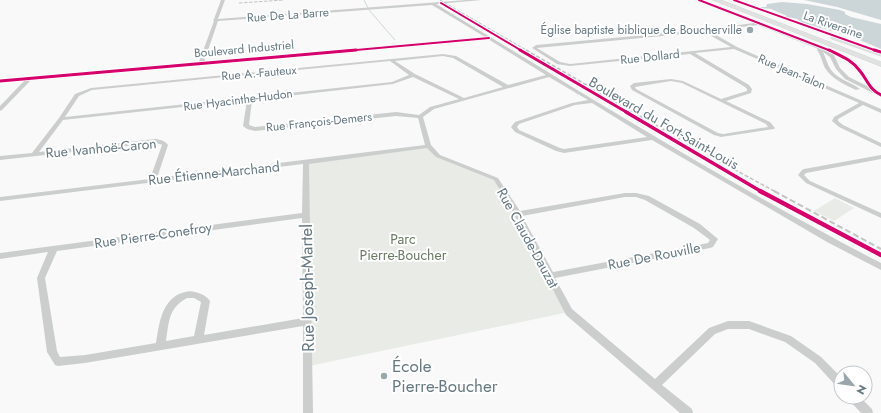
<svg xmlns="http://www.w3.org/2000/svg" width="881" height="413" font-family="Jost,sans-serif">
<rect width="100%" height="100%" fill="#f9f9f9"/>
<path fill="#e8ebe6" d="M428 146 438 156 496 179 569 312 309 366 306 163Z
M835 198 854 208 834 221 814 211Z"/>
<path fill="#ccd6d8" d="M804 0H881V20L837 7Z
M782 2 807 4 840 10 845 12V14L851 17 881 24V49L855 38 804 23 797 19 783 16H787L771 9 762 8 760 7H766L767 4Z"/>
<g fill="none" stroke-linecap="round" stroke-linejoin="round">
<path stroke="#ccd6d8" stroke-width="1" d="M364 0 368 8
M369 10 395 40"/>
<g stroke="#d5d6d6" stroke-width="1">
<path id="highway" d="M713 0H721L881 62V66Z
M834 36 881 52V56L832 39 831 38Z"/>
</g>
<path fill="#cccece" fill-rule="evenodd" d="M221 0H225L218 19 466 0H482L436 4C583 93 728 184 881 263V270L827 242 652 140 564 153 556 151 515 132 511 127 515 122 572 103 588 100 549 77 434 109 423 117 431 145 440 155 498 178 520 211 625 193H636L649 196 700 224 718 239 713 247 710 248 555 278 572 309 655 379 709 328 728 321H749L791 336 821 357 841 377V389L837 387 815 363 785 342 749 329H728L715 334 662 385 692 409 693 413H680L566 315 514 214 494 180 436 157 427 148 309 164 313 413H303V326L85 363 58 366 55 365 47 352 37 278 48 252 0 259V253L302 213 303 164 0 201V197L150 179 162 145 160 144 155 143 0 160V156L32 153 59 118 75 94 91 88 443 54 456 56 508 85 546 75 488 39 31 80 2 110 0 111V106L25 80 0 82V80L199 62 214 21 213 20 214 19ZM432 5 485 37 204 62 218 21ZM443 56 453 58 503 87 464 98 415 74 395 61ZM390 61 409 75 392 82 65 117 79 96 92 90ZM413 77 459 99 430 107 419 115 396 112 255 127 249 125 252 100 393 84ZM247 100 243 126 247 129 255 131 396 116 418 118 425 145 157 178 168 145C164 140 161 140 155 139L39 152 63 120ZM592 103 647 137 564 149 560 148 519 130 517 127 519 124 575 105ZM625 197H636L645 200 694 228 710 240 708 243 553 272 522 216ZM302 218 303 318 204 335 210 301C207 296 200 293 195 292 189 290 184 292 179 294 161 303 159 325 156 343L85 355 60 357 57 351 45 278 57 251ZM187 298H194L201 302 194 336 166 341C169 323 168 308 187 298Z
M697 0H702L820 46 834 55 840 68 849 77 881 93V97L845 79 836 69 830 57 823 52C826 58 827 64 831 70 839 80 851 82 860 89L856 90C845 85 832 79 825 68 822 62 821 55 817 50L818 49 816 48 758 25 709 31 737 47 881 109V113L863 105 838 119V121L843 125 881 143V147L839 127 832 121 834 117 859 103 734 49 695 53 749 85 752 89 751 93 726 101 770 122 775 128 774 129 721 137 714 135 632 90 630 86 634 83 671 79 683 81 721 99 747 91V89L745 87 690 54 570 66 557 64 532 48 536 45 700 30 754 23ZM704 32 731 47 570 64 560 62 537 48ZM671 81 682 83 766 124 768 127 723 134 718 133 636 89 635 87Z
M881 155V159L806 173 804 175 810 181 881 213V218L806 183 798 175 802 170 804 169Z
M848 397H860L872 409 873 413H861L849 400Z"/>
<use href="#highway" fill="#e0e1e1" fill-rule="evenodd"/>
<path stroke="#c2c3c4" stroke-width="1" stroke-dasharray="3.5 1.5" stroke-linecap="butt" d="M440 0 528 51
M239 3 284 0"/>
<path stroke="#c2c3c4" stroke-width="1.5" stroke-dasharray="4 2" stroke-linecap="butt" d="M526 50 713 158 776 192"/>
<path stroke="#c2c3c4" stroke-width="2" stroke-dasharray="6 3" stroke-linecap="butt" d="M774 191 881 249"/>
<g stroke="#fff" stroke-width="3.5">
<path id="cycleway-far3" d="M699 0 831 51
M734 0 877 51
M441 3 522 51
M345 51 489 38"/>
</g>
<g stroke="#fff" stroke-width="4.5">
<path id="cycleway-far2" d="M520 50 628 113
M829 50C841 56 852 60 860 71 868 81 869 89 881 95
M874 50 881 52
M0 81 356 50"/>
</g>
<g stroke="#fff" stroke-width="5.5">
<path id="cycleway-far1" d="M626 112 762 192"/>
</g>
<g stroke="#fff" stroke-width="7">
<path id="cycleway" d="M760 191 881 255"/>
</g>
<use href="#cycleway-far3" stroke="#d6006c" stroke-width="2"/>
<use href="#cycleway-far2" stroke="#d6006c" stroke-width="3"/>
<use href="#cycleway-far1" stroke="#d6006c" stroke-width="3.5"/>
<use href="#cycleway" stroke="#d6006c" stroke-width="4.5"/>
</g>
<g fill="#99a6ac" stroke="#fff" stroke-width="1.5">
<circle cx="750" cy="30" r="4"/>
<circle cx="384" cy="376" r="4"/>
</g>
<g text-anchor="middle" stroke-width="4" stroke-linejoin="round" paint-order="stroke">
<g font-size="12" fill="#667982" stroke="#fff">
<text transform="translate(288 15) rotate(-4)" y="4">Rue De La Barre</text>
<text transform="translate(833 25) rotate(19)" y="4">La Riveraine</text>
<text transform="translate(244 49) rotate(-5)" y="4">Boulevard Industriel</text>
<text transform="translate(650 57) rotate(-6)" y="4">Rue Dollard</text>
<text transform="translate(792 72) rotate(23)" y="4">Rue Jean-Talon</text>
<text transform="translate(259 73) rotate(-5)" y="4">Rue A.-Fauteux</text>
<text transform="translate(238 100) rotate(-7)" y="4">Rue Hyacinthe-Hudon</text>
<text transform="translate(319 122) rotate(-6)" y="4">Rue François-Demers</text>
</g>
<g font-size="12" fill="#667982" stroke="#fff" text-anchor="end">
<text x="742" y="34">Église baptiste biblique de Boucherville</text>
</g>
<g font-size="14" fill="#667982" stroke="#fff">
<text transform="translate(664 123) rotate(30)" y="5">Boulevard du Fort-Saint-Louis</text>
<text transform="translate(101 148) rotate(-5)" y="5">Rue Ivanhoë-Caron</text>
<text transform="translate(214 173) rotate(-6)" y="5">Rue Étienne-Marchand</text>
<text transform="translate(153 235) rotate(-8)" y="5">Rue Pierre-Conefroy</text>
<text transform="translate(528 238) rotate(61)" y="5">Rue Claude-Dauzat</text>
<text transform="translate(654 256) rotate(-11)" y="5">Rue De Rouville</text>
</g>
<g font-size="14" fill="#6b7a64" stroke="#fff">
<text x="403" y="244">Parc<tspan x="403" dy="16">Pierre-Boucher</tspan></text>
</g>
<g font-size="17" fill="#667982" stroke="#fff">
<text transform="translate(307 288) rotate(-91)" y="6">Rue Joseph-Martel</text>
</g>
<g font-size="17" fill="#667982" stroke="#fff" text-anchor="start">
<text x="392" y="372">École<tspan x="392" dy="20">Pierre-Boucher</tspan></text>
</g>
</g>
<g transform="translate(853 385) rotate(119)"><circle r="19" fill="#ffffff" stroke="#c2c9cd"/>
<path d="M0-3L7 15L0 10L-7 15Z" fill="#99a6ac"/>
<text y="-6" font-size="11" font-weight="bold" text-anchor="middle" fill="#667982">N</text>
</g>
</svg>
